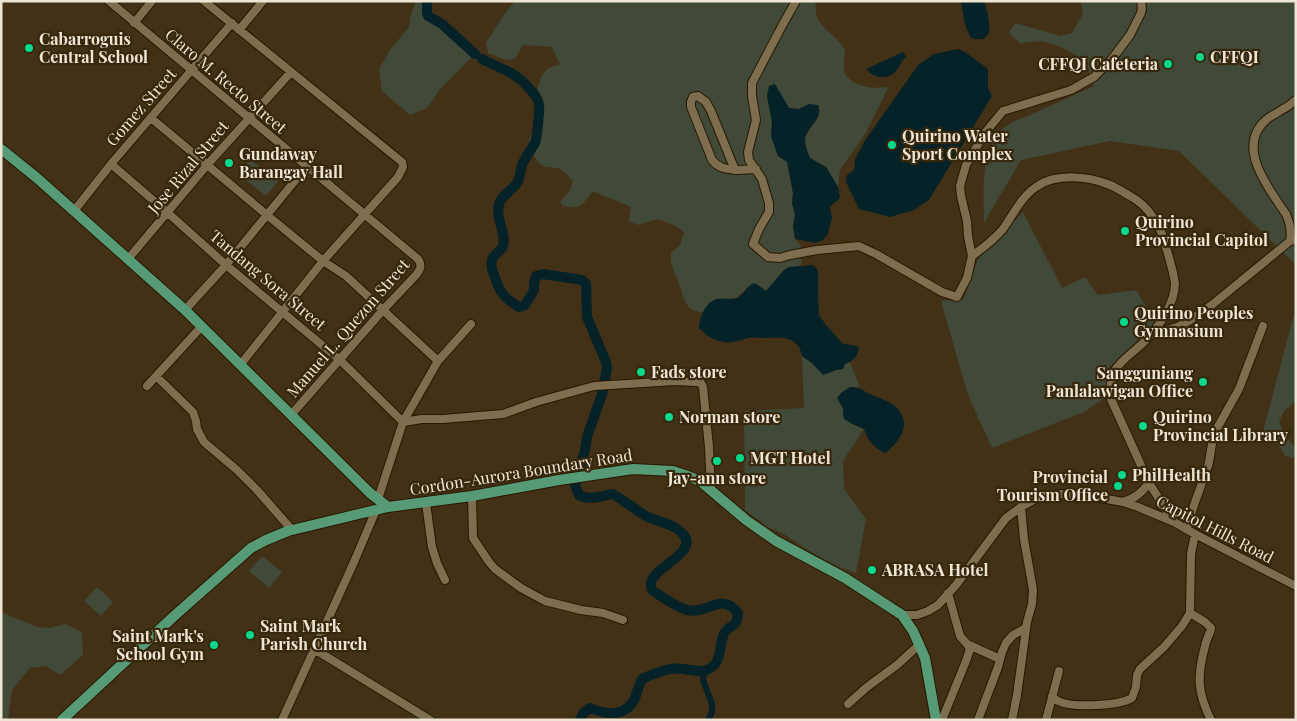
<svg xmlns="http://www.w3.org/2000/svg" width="1297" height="721" font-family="'Playfair Display',serif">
<rect width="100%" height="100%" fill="#423116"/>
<path fill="#414a38" d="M416 1H427V13L442 24 475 54 440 89 427 108 410 115 382 91 379 69 390 50 409 27 410 17Z
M515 1H816C812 28 834 30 845 50 845 57 842 66 845 74 849 82 864 87 873 88 879 88 883 86 888 88L866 133 852 153 840 169 838 187 826 167 809 158 806 148 805 137 819 116 809 104 799 109 789 108 786 103 767 96 772 122 771 136 778 156 787 161 793 193 792 204 795 214 793 227 795 239 801 246 797 254 802 261 800 267 789 268 784 270 766 291 759 286 741 293 737 298 717 299 709 303 703 312C684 313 683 294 678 280 677 276 674 273 673 269 671 264 671 258 671 253L680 245 684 232 674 225 658 219 638 225 629 221 631 207 593 191C583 204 580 210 563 206L560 202 570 190 573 181 566 173 558 168 544 167 537 161 532 152 529 140 538 120V87L541 77 547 69 560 64 552 47 523 45 515 59 506 60 488 53 486 43 503 16Z
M1081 1H1296V265L1179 151 1110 141 1021 160 984 223C984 197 981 167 992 143 1001 122 1023 119 1041 110 1059 102 1076 94 1094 86L1087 66 1077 56 1061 47 1042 41 1020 43 1009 33 1015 23 1061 36 1072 33 1083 14Z
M250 159 278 181 266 196 238 174Z
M1023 212 1062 288 1085 277 1098 295 1136 290 1156 323 1110 366 1105 398 1084 412 992 448 968 395 941 301 964 299 978 259Z
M1296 307V401L1284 411 1279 421 1285 437 1296 447V455L1293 458 1285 456C1279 444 1274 437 1260 443Z
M802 356 813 364 823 375 836 370 843 369 845 364 850 362 860 387H850L842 404 843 408V414L859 427 864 429 843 461 844 489 866 519 856 573 837 566 813 553 782 533 768 527 745 510 744 411 804 408Z
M262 556 282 572 269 588 249 571Z
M97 587 113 602 101 616 84 601Z
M1 612 37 627 49 628 65 624 82 632 83 655 60 675 46 666 30 668 12 690 8 720H1Z"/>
<path fill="#042227" d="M961 1H984C988 15 999 46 971 38L965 25Z
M958 49 965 52 988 69V88L992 96 929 200 914 210 890 217 859 209 846 182 847 175 854 170 855 159 866 139 918 65 934 54Z
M903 52 906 57C901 61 900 66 896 71 887 81 874 78 866 69Z
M775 84 789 108 799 109 809 104 818 105C824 118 808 125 805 138 804 144 808 152 810 158L826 167 838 187 840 198 830 207 832 218 828 234 823 240 816 243 795 239 793 227 795 214 792 204 793 193 787 162 778 156 771 136 772 122 767 96 769 86Z
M813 265 818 270V297L819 315 826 325 843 344 852 345 859 347C858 356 853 362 845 364L843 369 836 370 823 375 813 364 802 356C799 336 780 337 765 338 760 338 754 337 749 338 744 339 739 341 734 342 721 344 708 338 699 328 700 317 705 302 717 299 723 298 731 300 737 298 745 294 746 285 755 283L766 291 784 270 789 267Z
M850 387C862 387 862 391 872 395 879 398 890 401 896 407 913 424 900 441 885 453 874 448 868 441 864 429L852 424 844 419 843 414V408L837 398 841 393Z"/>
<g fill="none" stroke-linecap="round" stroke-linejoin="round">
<path stroke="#042227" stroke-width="6" d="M705 670 703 680 712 704V712L708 720"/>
<path stroke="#042227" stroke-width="10" d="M427 1V13L428 16 442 24 475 54
M482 59C491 64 500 67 509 72 519 77 538 94 539 105 540 112 538 119 538 125 537 131 537 138 535 143 531 150 526 156 523 163 520 169 521 175 518 181 514 190 502 194 499 204 495 218 507 235 503 246 501 252 493 254 492 260 491 265 492 271 494 275 500 293 503 297 519 307L525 305 534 290V283L536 276 543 274 582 280 586 284 587 317 606 362 607 368 602 394 587 437 585 450 575 485 579 495C590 501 602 496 613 494 624 501 635 509 646 516 657 522 673 523 682 533 701 552 653 567 651 583 650 587 651 588 653 591 661 596 678 608 687 610 708 615 720 591 738 613 737 630 729 623 724 634 719 643 722 655 715 664 704 678 686 666 671 669 661 670 651 675 642 679 639 685 637 692 635 698 626 717 607 715 590 708L584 712 580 720"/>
<g stroke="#281800" stroke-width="10">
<path id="minor" d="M109 1 418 259C422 265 421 269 416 275L383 310 291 415
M204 1 402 162 403 167 398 177 323 261 241 364
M796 1 783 24 752 83V96L756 120 748 152 749 160 762 179 769 203V212L759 229 753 244 768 257 780 258 790 255 817 250 859 246 876 254 942 292 957 297 967 278 972 256C983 248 994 240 1003 229 1013 215 1021 197 1036 187 1055 173 1089 176 1110 185 1117 188 1123 192 1130 196 1149 206 1161 226 1166 247 1169 258 1174 273 1175 284 1175 303 1158 328 1145 341 1125 361 1107 365 1111 399L1149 483 1174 522
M134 23 152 1
M239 30 263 1
M151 118 267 215 323 261 346 276 438 361
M111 164 168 213 226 265 340 360 403 422
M735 170 711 111 706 102 698 96 693 97 691 102V107L712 160C719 169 727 169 738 170L756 169
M74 211 111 164 232 23
M1290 241C1292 231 1290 223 1286 214 1269 189 1235 147 1266 120 1271 115 1278 113 1283 109 1288 107 1292 103 1296 100
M972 256 968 236 967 221 961 196 960 186 966 165 984 134 1003 111 1071 90 1094 77 1112 59 1130 35 1141 13 1142 8 1141 1
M128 259 208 164 291 72
M185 310 226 265 307 166
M1152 334 1177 327 1189 321 1213 304 1290 241 1296 240
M157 377 193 412 196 421 197 429 204 442 237 470 257 490 292 530
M147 386 202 326
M403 422 422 419H443L503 414 536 402 594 386 675 381 696 382 701 383 703 387 709 447 711 490
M472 496 473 538 489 562 495 569 521 588 545 601 581 610 603 613 623 620
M378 499 403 422 438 361 471 324
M1123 502C1135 499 1142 492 1149 483
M426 503 432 547 437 563 445 580
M1187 529C1192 507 1201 487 1208 466 1211 455 1211 443 1215 432L1239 389 1263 326
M1190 613 1205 622 1211 628C1210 634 1206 640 1205 646 1197 676 1197 692 1211 720
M902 615H917L928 611 938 605 956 585 1006 518 1021 507 1041 496 1062 494 1101 498 1123 502 1138 507 1174 522 1195 534 1296 586
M967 644 1000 659
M314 649 430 720
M1052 696C1054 698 1056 700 1058 701 1072 708 1118 706 1132 698L1136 687 1137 675 1140 669 1164 647 1182 626 1190 613 1191 554 1195 534
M848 704 867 687 897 665 920 644
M282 720 354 562 376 510
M942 720 966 661 970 649 967 644 960 636 948 593
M978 720 998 667 1002 652 1006 643 1013 635 1026 628
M1012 720 1017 695 1027 622 1032 604 1033 590 1024 539 1021 507
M1046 720 1059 671"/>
</g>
<g stroke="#281800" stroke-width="12">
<path id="major" d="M1 149 37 178 185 310 370 493 388 507
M62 720 173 617 251 548 266 540 288 531 388 507 472 496 559 480 633 469 673 471 685 475 700 481 746 520 776 541 845 578 902 615 913 631 925 658 936 720"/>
</g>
<use href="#minor" stroke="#7f6d50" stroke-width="8"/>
<use href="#major" stroke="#579b76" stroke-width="10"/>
</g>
<g fill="#06d98b" stroke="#37270b" stroke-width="2">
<circle cx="29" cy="48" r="5"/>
<circle cx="1200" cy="57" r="5"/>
<circle cx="1168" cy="64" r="5"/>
<circle cx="892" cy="145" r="5"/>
<circle cx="229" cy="163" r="5"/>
<circle cx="1125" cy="231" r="5"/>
<circle cx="1124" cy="322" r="5"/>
<circle cx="641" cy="372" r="5"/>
<circle cx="1203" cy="382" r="5"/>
<circle cx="669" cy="417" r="5"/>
<circle cx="1143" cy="426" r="5"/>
<circle cx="740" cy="458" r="5"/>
<circle cx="717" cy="461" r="5"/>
<circle cx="1122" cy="475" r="5"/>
<circle cx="1118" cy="486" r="5"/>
<circle cx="872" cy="570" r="5"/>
<circle cx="250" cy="635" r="5"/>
<circle cx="214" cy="645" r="5"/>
</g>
<g text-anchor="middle" stroke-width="4.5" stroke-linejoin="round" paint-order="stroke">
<g font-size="16" font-weight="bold" fill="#efe5d5" stroke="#37270b" text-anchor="start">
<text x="39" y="45">Cabarroguis<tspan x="39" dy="18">Central School</tspan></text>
<text x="1210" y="63">CFFQI</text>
<text x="1158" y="70" text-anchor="end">CFFQI Cafeteria</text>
<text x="902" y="142">Quirino Water<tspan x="902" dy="18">Sport Complex</tspan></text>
<text x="239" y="160">Gundaway<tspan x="239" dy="18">Barangay Hall</tspan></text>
<text x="1135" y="228">Quirino<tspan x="1135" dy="18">Provincial Capitol</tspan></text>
<text x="1134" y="319">Quirino Peoples<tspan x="1134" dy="18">Gymnasium</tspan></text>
<text x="651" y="378">Fads store</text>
<text x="1193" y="379" text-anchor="end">Sangguniang<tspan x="1193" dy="18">Panlalawigan Office</tspan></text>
<text x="679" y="423">Norman store</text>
<text x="1153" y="423">Quirino<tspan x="1153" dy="18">Provincial Library</tspan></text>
<text x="750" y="464">MGT Hotel</text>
<text x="1132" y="481">PhilHealth</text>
<text x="1108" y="483" text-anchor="end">Provincial<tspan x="1108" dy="18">Tourism Office</tspan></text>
<text x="717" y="484" text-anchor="middle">Jay-ann store</text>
<text x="882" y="576">ABRASA Hotel</text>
<text x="260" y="632">Saint Mark<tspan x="260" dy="18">Parish Church</tspan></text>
<text x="204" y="642" text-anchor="end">Saint Mark's<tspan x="204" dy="18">School Gym</tspan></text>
</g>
<g font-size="16" fill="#efe5d5" stroke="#37270b">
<text transform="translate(226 81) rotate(40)" y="6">Claro M. Recto Street</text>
<text transform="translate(141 107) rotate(-49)" y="6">Gomez Street</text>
<text transform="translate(188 167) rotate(-50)" y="6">Jose Rizal Street</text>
<text transform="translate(268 280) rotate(40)" y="6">Tandang Sora Street</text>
<text transform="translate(348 328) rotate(-49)" y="6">Manuel L. Quezon Street</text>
<text transform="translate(521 472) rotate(-9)" y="6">Cordon-Aurora Boundary Road</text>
<text transform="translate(1215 529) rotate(27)" y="6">Capitol Hills Road</text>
</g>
</g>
<rect width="1297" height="721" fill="none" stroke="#efe5d5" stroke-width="5"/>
</svg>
